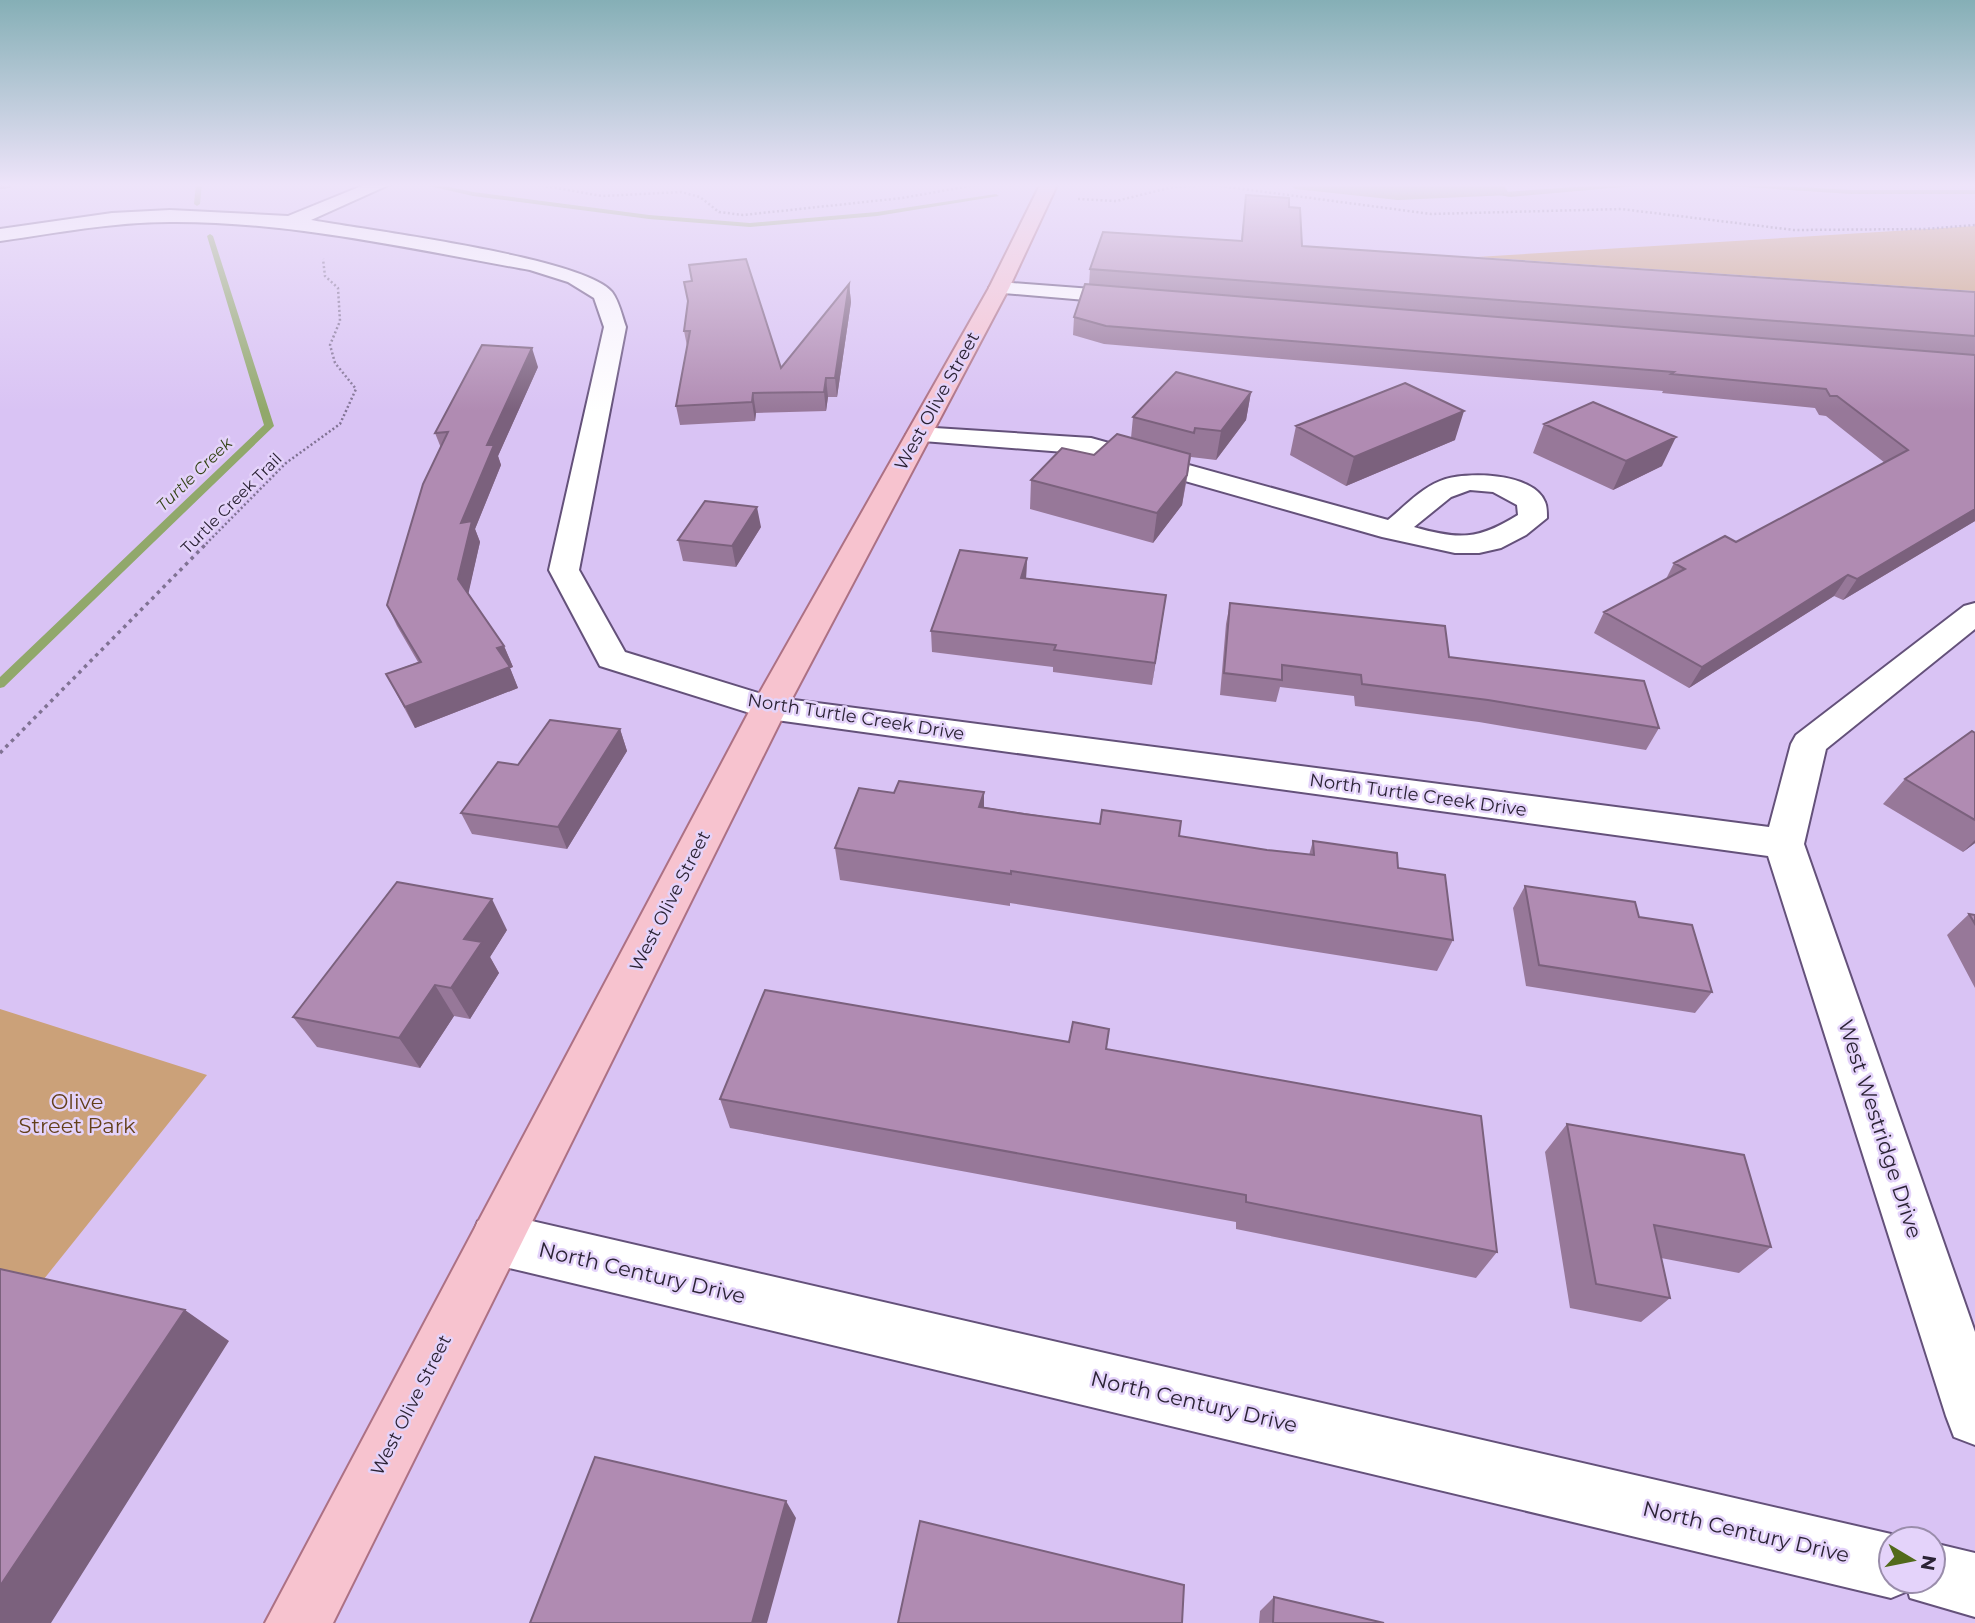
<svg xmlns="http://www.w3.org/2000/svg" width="1975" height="1623" font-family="Montserrat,sans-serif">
<rect width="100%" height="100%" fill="#d9c3f4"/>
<path fill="#cba179" d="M1975 226V291L1477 257Z
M0 1009 207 1075 0 1334Z"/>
<path fill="#91a86b" d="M1289 183H1502L1510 195 1398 200 1295 189Z"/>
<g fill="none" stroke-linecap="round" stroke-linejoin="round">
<path fill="#91a86b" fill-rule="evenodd" d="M196 183H202L200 204 197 206 194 204Z
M416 183H430L473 192 649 215 750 223 877 212 996 194 999 196 877 216 750 227 649 219 473 196Z
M1104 183H1116L1105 187 1102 185Z
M1635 183H1668L1510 197 1489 193Z
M1684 183H1729L1851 190H1975V194H1851Z
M210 234 213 236 274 426 4 687 0 688V677L264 425 207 236Z"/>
<g stroke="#64517a" stroke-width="4">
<path id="minor" d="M369 183H393L311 220C365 230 583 257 612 292 619 301 622 316 626 327L579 570 625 652 771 697 1769 827 1791 744 1796 735 1964 606 1975 603V629L1826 749 1804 844 1975 1332V1445L1954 1437 1946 1416 1768 856 769 719 600 666 549 570 604 327 594 298 568 282 530 270C411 249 291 221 170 222 113 222 56 233 0 241V229L112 213 170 210 288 216Z
M999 282 1132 292 1143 298 1132 304 992 292 989 288 992 284Z
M919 427 1091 438 1388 520C1404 507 1420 489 1440 481 1464 471 1533 472 1545 502 1547 506 1547 513 1547 518L1526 535 1501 548 1479 553H1455L1382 537 1090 454 910 440 906 435 910 430ZM1470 490 1493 492 1517 505 1518 515C1478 540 1459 540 1414 527L1451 497Z
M497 1213 1891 1534 1903 1539H1891V1581H1933V1543L1975 1553V1617L1910 1598 1908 1591 1891 1598 497 1265 478 1257 471 1239 478 1221Z"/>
</g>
<g stroke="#ac7184" stroke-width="4">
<path id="major" d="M1041 183H1058L1009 288 787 708 333 1623H265L751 708 989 288Z"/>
</g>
<path stroke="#807293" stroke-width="2.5" stroke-dasharray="2 2.5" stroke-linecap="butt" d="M528 183 602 196 681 192 700 197 719 212 743 215 902 198 981 184 1013 185
M1078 199 1116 201 1173 187 1213 185 1431 214 1621 209 1794 230 1925 229 1975 225
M203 547 286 463 340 424 356 389 335 363 330 345 340 321 338 288 325 276 323 259"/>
<path stroke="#807293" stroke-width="3.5" stroke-dasharray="3.5 4.5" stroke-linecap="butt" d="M0 753 205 545"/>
<use href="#minor" fill="#fff" fill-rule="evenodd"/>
<use href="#major" fill="#f7c3cf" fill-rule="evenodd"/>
</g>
<path fill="#977899" d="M1246 195 1289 207 1302 246 1975 292V521L1843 600 1834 596 1689 688 1594 633 1604 612 1666 579 1674 563 1736 542 1885 463 1826 416 1819 415 1815 408 1662 393 1663 391 1104 344 1073 335 1074 317 1089 285 1090 269 1241 241Z
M849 284 851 302 837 397H828L826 411 756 413 755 421 680 425 676 406 687 346 684 331 688 302 781 368Z
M538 367 498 456 501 465 475 529 480 542 468 593 504 646 513 667 510 668 518 688 415 728 386 674 418 662 397 626 387 605 441 448 435 433Z
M1251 392 1246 420 1216 460 1191 457 1182 505 1153 543 1030 509 1031 480 1094 455 1131 438 1133 417Z
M1544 424 1662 466 1613 490 1533 453Z
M1296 426 1455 440 1346 486 1290 455Z
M761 527 736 567 683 561 678 540Z
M1027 558 1026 578 1166 595 1152 685 1053 672V667L932 652 931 631Z
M1230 603 1449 657 1659 728 1646 750 1479 722 1355 706 1354 696 1280 687 1276 702 1220 695 1226 624Z
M620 729 627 751 567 849 472 834 461 813 518 765Z
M1975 733V843L1963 852 1883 804 1905 779Z
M984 792V807L1267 850 1309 855 1313 841 1398 868 1453 940 1437 971 1010 903V906L840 880 835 848 894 793Z
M1525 886 1639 917 1712 992 1695 1013 1526 986 1513 908Z
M1969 914 1975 915V988L1947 935Z
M507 930 490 957 499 973 470 1019 454 1016 420 1068 317 1047 293 1017Z
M1106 1049 1497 1252 1476 1278 1236 1229V1222L730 1128 720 1099Z
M1567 1124 1771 1247 1739 1273 1661 1258 1670 1298 1641 1322 1570 1308 1545 1152Z
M1274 1597 1384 1623H1259L1260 1611Z"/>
<path fill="#7b617d" d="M0 183H12L10 188 0 189Z
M849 284 851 302 837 397 835 378Z
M532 348 538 367 498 456 501 465 475 529 480 542 467 600 458 579 461 523 487 445Z
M826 378 828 397 826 411 824 392Z
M1251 392 1246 420 1216 460 1221 431Z
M753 393 756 413 755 421 752 402Z
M1464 411 1455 440 1346 486 1354 457Z
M1676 437 1662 466 1613 490 1626 461Z
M1190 454 1182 505 1153 543 1157 513Z
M757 507 761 527 736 567 732 546Z
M1975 509V521L1843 600 1857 579Z
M1027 558 1026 579 1021 578Z
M1848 575 1834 596 1689 688 1702 667Z
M1166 595 1163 616 1152 685 1155 663Z
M504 646 513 667 510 668 518 688 415 728 405 707 497 648Z
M620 729 627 751 567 849 558 827Z
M984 792V824L979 807Z
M1975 840V843L1963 852Z
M492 899 507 930 490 957 499 973 470 1019 451 988 464 939Z
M435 985 454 1016 420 1068 399 1038Z
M185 1310 229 1341 51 1623H0V1586Z
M786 1501 796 1518 767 1623H752Z"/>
<path fill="#b08bb2" stroke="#7b617d" stroke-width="2" d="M1246 195 1289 198V207L1300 208 1302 246 1975 292V336L1090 269 1103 232 1242 241Z
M746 259 781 368 849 284 835 378H826L824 392 753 393 752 402 676 406 690 331H684L688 301 684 282 692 281 689 265Z
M1085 284 1975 355V509L1857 579 1848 575 1702 667 1604 612 1685 569 1674 563 1725 536 1736 542 1908 450 1837 396H1830L1826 389 1671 374 1674 372 1106 326 1074 317Z
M482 345 532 348 487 445H494L461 523 472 521 458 579 504 646 497 648 510 667 405 707 386 674 421 662 387 605 423 484 448 432 435 433Z
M1176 372 1251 392 1221 431 1195 428 1194 433 1133 417Z
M1405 383 1464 411 1354 457 1296 426Z
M1593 402 1676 437 1626 461 1544 424Z
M1117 434 1190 454 1187 475 1157 513 1031 480 1062 448 1094 455Z
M705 501 757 507 732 546 678 540Z
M960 550 1027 558 1021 578 1166 595 1155 663 1054 650 1056 645 931 631Z
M1230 603 1445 626 1449 657 1644 681 1659 728 1488 700 1362 684 1361 675 1282 665V680L1224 673Z
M550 720 620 729 558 827 461 813 498 762 518 765Z
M1972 731 1975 733V820L1905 779Z
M899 781 984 792 979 807 1024 814 1100 824 1102 810 1181 821 1179 836 1267 850 1314 855 1313 841 1397 853 1398 868 1445 875 1453 940 1011 871V874L835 848 859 788 894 793Z
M397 882 492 899 464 939 482 942 451 988 435 985 399 1038 293 1017Z
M1525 886 1635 902 1639 917 1692 925 1712 992 1539 965Z
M1969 914 1975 915V924Z
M765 990 1069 1042 1073 1022 1109 1029 1106 1049 1481 1116 1497 1252 1246 1202V1195L720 1099Z
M1567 1124 1744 1155 1771 1247 1654 1225 1670 1298 1596 1284Z
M0 1269 185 1310 0 1586Z
M595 1457 786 1501 752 1623H530Z
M920 1521 1184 1585 1182 1623H898Z
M1274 1597 1384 1623H1273Z"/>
<linearGradient id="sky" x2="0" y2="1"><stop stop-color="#85afb6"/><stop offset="0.45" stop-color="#eee4fa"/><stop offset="1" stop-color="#eee4fa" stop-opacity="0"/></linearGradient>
<rect width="1975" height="411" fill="url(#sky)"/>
<g text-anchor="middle" stroke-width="5" stroke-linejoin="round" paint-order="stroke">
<g font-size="16" font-style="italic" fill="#344315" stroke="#e4d3fa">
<text transform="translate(194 474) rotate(-44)" y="6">Turtle Creek</text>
</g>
<g font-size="16" fill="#2b2335" stroke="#e4d3fa">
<text transform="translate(231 503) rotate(-45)" y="6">Turtle Creek Trail</text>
</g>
<g font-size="18" fill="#2b2335" stroke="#e4d3fa">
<text transform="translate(937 401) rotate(-61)" y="6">West Olive Street</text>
<text transform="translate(856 717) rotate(9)" y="6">North Turtle Creek Drive</text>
<text transform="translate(1418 795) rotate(8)" y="6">North Turtle Creek Drive</text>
<text transform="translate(670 901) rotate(-63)" y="6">West Olive Street</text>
<text transform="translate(411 1405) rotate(-63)" y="6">West Olive Street</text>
</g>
<g font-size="21" fill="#63401b" stroke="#e4d3fa">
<text x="77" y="1109">Olive<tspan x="77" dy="24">Street Park</tspan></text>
</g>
<g font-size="21" fill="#2b2335" stroke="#e4d3fa">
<text transform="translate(1880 1129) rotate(72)" y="7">West Westridge Drive</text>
<text transform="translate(642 1273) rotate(13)" y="7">North Century Drive</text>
<text transform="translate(1194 1402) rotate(13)" y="7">North Century Drive</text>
<text transform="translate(1746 1532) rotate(13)" y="7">North Century Drive</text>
</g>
</g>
<g transform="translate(1912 1560) rotate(100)"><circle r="33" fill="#e4d3fa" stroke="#9a8dab" stroke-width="2"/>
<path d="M0-5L12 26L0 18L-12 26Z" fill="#526a1b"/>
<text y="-10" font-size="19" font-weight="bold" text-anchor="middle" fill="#2b2335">N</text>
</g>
</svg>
